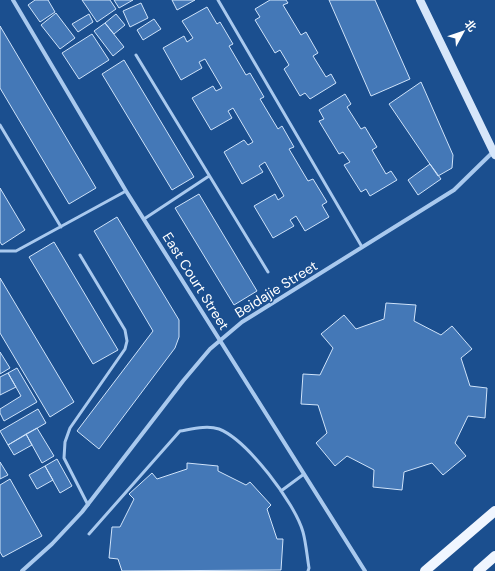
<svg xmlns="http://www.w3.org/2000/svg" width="495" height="571" font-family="'DM Sans','Noto Sans SC',sans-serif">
<rect width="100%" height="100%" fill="#1b4f8f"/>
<path fill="#4478b7" stroke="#cfe3fa" d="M35 0H48L55 12 40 22 28 5Z
M82 0H110L116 9 97 22Z
M114 0H133L119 8Z
M172 0H195L177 10Z
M270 0H286L288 3 283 5 301 35 306 32 318 53 313 56 326 77 331 74 336 83 310 99 305 93 300 96 284 69 289 65 280 50 275 53 255 20 260 17 255 9Z
M329 0H375L410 79 371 96Z
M141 3 148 18 130 27 123 11Z
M207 7 217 24 220 22 233 44 229 46 246 75 250 73 264 97 260 99 278 129 282 126 294 147 289 149 308 181 313 179 327 202 322 205 329 217 305 231 296 216 290 220 294 226 273 238 254 206 275 194 278 200 284 196 265 162 259 166 263 172 242 184 224 152 244 140 248 145 253 142 233 108 228 111 232 118 211 130 192 98 213 86 216 91 222 88 205 59 199 62 202 68 181 80 163 48 184 36 187 42 193 38 182 21Z
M56 13 75 38 60 49 41 25Z
M89 14 93 22 78 32 72 24Z
M116 14 125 25 114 34 105 23Z
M154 19 161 29 143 40 137 30Z
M105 23 124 47 113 56 94 31Z
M0 26 96 188 69 204 0 88Z
M92 34 109 60 79 79 62 53Z
M124 60 194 177 172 190 102 74Z
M421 82 453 155 452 168 438 176 389 104Z
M345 94 351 104 347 107 361 129 365 127 377 147 372 150 386 174 391 171 397 180 370 196 366 189 361 192 344 165 350 162 343 152 339 154 319 121 324 119 319 110Z
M430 164 441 179 418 195 408 180Z
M0 188 25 230 2 245 0 242Z
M199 194 257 291 234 305 175 208Z
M117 217 179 320V337L175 348 99 449 77 431 153 331 94 231Z
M54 242 118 350 93 364 29 257Z
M0 278 74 402 50 417 0 333Z
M386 303 416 305 414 321 441 335 452 326 472 349 461 358 470 386 487 388 485 418 468 416 455 443 466 456 443 475 432 463 404 472 402 490 373 487 374 470 347 456 335 466 316 443 327 433 318 405 301 404 303 374 320 375 333 348 321 334 344 315 356 329 384 319Z
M0 352 10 368 0 374Z
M17 368 37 402 4 421 0 413V409L21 396 8 373Z
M8 373 16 387 0 395V377Z
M38 409 46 423 8 445 0 431Z
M37 428 54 456 42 463 26 434Z
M26 434 32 445 14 455 8 445Z
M57 459 72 486 60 493 45 466Z
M0 462 8 475 0 479Z
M187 463 218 466V471L246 485 250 482 271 505 267 509 277 539H283L281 570 122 571 118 559 109 558 112 527H120L134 499 129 494 152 473 157 479 187 469Z
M45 466 53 480 37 489 29 475Z
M10 479 42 536 3 557 0 552V485Z"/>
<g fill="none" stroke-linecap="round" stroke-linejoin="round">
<path stroke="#a9c9ee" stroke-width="3" d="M218 0 362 247
M136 55 268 272
M0 125 61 227
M144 219 209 176
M0 251H16L126 191
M80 255 125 330 127 341 125 349 70 428 65 442 64 458 88 505
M281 491 304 474
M89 534 180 431C192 429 207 425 219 429 247 440 295 503 303 532 306 543 307 556 309 568L308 571"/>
<path stroke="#a9c9ee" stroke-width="4" d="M13 0 126 191 365 571
M22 571 52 544 82 512 183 381 210 349 242 322 454 190 493 152"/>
<path stroke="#d6e6fa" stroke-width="8" d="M420 0 495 155"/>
<path stroke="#f0f6ff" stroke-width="10" d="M425 571 495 511
M478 571 495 556"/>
</g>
<g text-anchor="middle" stroke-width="3" stroke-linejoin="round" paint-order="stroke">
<g font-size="14" fill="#fff" stroke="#1b4f8f">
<text transform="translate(196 281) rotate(58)" y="5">East Court Street</text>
<text transform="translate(276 289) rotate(-32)" y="5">Beidajie Street</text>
</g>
</g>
<g transform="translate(463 32) rotate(50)" stroke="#1b4f8f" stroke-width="3" paint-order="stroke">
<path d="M0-3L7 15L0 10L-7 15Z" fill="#ffffff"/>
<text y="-6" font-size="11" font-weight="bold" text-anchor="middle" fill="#ffffff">北</text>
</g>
</svg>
